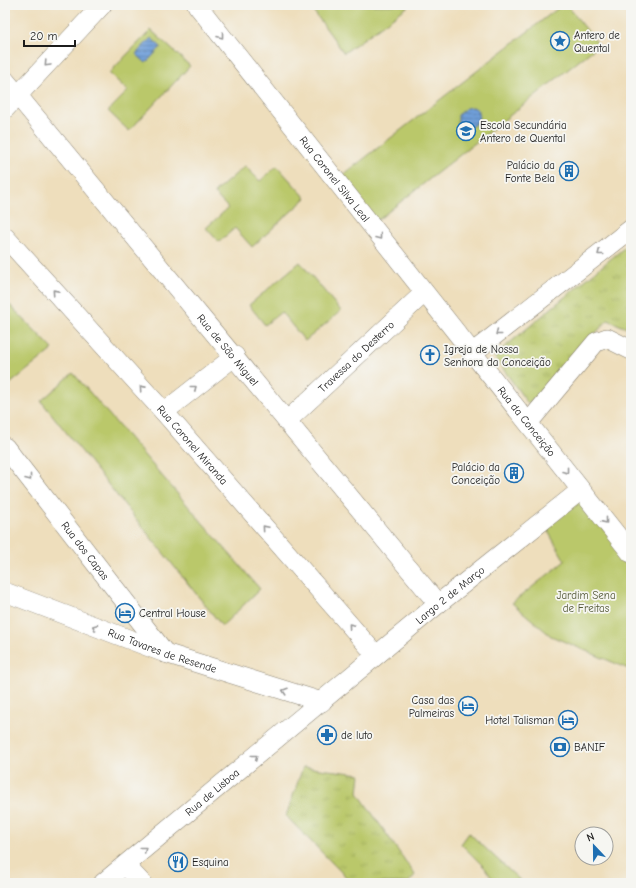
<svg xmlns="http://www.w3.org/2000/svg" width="636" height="888" font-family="'Comic Neue',sans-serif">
<defs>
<pattern id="grass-tufts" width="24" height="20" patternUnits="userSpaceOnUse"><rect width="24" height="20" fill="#bac86a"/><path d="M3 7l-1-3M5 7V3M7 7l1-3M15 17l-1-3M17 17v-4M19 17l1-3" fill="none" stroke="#9fab5b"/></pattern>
<pattern id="water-rules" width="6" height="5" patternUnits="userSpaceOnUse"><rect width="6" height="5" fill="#709fd9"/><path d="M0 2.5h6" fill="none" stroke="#5b81af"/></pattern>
</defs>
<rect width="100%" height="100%" fill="#f6f6f2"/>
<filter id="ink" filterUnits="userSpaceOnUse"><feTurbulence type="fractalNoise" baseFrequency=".025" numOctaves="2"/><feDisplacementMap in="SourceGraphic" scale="8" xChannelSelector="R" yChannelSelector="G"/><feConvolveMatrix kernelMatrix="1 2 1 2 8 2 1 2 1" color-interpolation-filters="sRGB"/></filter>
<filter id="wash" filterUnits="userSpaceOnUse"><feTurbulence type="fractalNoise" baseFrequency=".012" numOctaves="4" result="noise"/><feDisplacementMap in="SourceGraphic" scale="16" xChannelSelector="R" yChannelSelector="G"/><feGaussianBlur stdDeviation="0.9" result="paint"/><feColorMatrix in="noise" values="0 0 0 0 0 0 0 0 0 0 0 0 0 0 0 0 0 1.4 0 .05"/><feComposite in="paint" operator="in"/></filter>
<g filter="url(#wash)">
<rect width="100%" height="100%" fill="#eedebc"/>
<path fill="url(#grass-tufts)" stroke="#6b7243" d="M631 242V330L608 320 528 404 494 356Z
M303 767 360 774 358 793 415 875 408 883H352L286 816Z"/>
<path fill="#bac86a" stroke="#6b7243" d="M309 5H410L344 53Z
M562 5H567L599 45 374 223 339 178Z
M151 30 190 66 129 131 108 111 128 91 109 73Z
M245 166 260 181 277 166 306 198 252 247 235 228 219 242 206 228 228 208 214 193Z
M300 262 341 311 305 341 281 312 265 325 249 305Z
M5 300 53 349 5 388Z
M73 373 260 589 222 626 41 401Z
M581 499 631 564V670L551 636 512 603 565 561 545 526Z
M469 833 523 883H495L485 868 461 844Z"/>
<path fill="url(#water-rules)" stroke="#465e7a" d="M151 38 161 47 146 63 136 54Z
M473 107 478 110 479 118 474 125 466 129 458 125V115L466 108Z"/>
</g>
<g filter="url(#ink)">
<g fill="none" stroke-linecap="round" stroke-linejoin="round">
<g stroke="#857d6c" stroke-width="20">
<g id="street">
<path id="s1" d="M197 5 631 553"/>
<path id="s2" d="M5 80 438 604"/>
<path d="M5 109 102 5"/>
<path id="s3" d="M5 237 164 412 376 655"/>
<path d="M472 353 631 229"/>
<path d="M164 412 235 356"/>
<path id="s4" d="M288 420 424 293"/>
<path d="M529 422 596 342 607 338 631 350"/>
<path id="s5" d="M5 447 165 653"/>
<path id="s6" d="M5 592 165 653 322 702"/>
<path d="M125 865 142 883"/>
<path id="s7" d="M103 883 438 604 581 490"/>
</g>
</g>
<use href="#street" stroke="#fff" stroke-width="19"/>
</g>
<defs><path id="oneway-chevron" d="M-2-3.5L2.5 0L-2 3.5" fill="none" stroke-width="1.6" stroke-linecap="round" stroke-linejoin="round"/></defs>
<g stroke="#999">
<use href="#oneway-chevron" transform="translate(221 36) rotate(52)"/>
<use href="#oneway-chevron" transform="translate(47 64) rotate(133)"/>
<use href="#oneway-chevron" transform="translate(379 237) rotate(52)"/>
<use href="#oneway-chevron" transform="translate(600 253) rotate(142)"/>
<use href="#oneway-chevron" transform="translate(55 292) rotate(-132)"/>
<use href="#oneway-chevron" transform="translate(498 333) rotate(142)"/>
<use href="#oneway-chevron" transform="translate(142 388) rotate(-132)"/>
<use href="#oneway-chevron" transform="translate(194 388) rotate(-38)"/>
<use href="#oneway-chevron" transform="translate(566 471) rotate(52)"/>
<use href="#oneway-chevron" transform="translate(29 478) rotate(52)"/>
<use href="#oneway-chevron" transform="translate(605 521) rotate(51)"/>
<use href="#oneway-chevron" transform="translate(265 528) rotate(-131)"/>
<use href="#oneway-chevron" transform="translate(351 626) rotate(-131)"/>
<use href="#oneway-chevron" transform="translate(95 627) rotate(-159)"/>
<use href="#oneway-chevron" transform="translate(285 691) rotate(-162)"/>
<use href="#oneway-chevron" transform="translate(255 757) rotate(-39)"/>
<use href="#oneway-chevron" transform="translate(144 849) rotate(-39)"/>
</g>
</g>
<defs>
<g id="sight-ring" transform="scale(1)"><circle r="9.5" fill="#f6f6f2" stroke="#1f6fb2" stroke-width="1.5"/><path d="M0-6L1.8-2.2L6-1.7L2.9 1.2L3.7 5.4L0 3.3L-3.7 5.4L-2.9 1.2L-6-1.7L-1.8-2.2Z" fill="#1f6fb2"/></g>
<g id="school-ring" transform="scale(1)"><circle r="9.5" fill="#f6f6f2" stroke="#1f6fb2" stroke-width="1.5"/><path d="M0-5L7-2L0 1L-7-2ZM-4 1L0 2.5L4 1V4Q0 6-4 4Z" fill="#1f6fb2"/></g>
<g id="building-ring" transform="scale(1)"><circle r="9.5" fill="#f6f6f2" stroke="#1f6fb2" stroke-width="1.5"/><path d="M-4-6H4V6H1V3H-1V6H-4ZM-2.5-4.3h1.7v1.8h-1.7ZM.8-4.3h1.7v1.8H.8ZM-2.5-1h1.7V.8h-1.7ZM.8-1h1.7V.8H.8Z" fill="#1f6fb2"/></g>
<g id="church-ring" transform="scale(1)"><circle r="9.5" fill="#f6f6f2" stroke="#1f6fb2" stroke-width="1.5"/><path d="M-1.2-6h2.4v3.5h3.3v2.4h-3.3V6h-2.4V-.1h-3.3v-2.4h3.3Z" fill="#1f6fb2"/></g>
<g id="hotel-ring" transform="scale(1)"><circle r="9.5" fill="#f6f6f2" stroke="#1f6fb2" stroke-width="1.5"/><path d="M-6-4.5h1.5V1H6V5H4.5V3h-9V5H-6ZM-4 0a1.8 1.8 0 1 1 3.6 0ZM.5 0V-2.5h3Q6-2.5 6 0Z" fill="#1f6fb2"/></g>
<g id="pharmacy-ring" transform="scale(1)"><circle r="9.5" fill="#f6f6f2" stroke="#1f6fb2" stroke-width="1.5"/><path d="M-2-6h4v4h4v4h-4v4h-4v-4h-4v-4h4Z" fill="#1f6fb2"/></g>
<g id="bank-ring" transform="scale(1)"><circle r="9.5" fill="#f6f6f2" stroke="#1f6fb2" stroke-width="1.5"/><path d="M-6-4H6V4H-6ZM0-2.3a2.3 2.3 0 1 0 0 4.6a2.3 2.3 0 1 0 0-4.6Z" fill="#1f6fb2"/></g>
<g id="restaurant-ring" transform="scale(1)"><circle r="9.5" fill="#f6f6f2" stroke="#1f6fb2" stroke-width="1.5"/><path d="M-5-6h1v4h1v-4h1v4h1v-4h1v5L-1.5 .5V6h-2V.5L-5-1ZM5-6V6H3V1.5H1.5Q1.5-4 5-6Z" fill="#1f6fb2"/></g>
</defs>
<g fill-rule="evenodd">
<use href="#sight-ring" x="560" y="41"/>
<use href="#school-ring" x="466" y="131"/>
<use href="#building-ring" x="569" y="171"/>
<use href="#church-ring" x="430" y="355"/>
<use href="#building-ring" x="514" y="473"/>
<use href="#hotel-ring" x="125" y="613"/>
<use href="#hotel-ring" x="468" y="706"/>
<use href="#hotel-ring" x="568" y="720"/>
<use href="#pharmacy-ring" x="327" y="735"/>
<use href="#bank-ring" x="560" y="747"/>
<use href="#restaurant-ring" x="178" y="862"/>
</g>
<g text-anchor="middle" stroke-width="3.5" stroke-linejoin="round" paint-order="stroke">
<g font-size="11" fill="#1c1c1c" stroke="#f6f6f2" text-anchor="start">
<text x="574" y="39">Antero de<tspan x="574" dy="13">Quental</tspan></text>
<text x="480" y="129">Escola Secundária<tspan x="480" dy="13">Antero de Quental</tspan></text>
<text x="555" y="169" text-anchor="end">Palácio da<tspan x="555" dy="13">Fonte Bela</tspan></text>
<text x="444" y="353">Igreja de Nossa<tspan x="444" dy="13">Senhora da Conceição</tspan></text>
<text x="500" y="471" text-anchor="end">Palácio da<tspan x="500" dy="13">Conceição</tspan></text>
<text x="139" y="617">Central House</text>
<text x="454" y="704" text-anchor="end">Casa das<tspan x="454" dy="13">Palmeiras</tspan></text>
<text x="554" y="724" text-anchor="end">Hotel Talisman</text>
<text x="341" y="739">de luto</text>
<text x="574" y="751">BANIF</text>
<text x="192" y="866">Esquina</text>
</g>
<g font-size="11" fill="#1c1c1c" stroke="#f6f6f2">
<text dy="4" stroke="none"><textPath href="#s1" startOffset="222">Rua Coronel Silva Leal</textPath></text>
<text dy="4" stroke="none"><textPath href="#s2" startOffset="350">Rua de São Miguel</textPath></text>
<text dy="4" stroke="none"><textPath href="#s4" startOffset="93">Travessa do Desterro</textPath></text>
<text dy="4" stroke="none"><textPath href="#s1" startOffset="531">Rua da Conceição</textPath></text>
<text dy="4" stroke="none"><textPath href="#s3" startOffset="280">Rua Coronel Miranda</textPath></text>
<text dy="4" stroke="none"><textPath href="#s5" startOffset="131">Rua dos Capas</textPath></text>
<text dy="4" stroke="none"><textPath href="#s7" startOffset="451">Largo 2 de Março</textPath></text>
<text dy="4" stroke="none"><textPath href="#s6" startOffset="168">Rua Tavares de Resende</textPath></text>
<text dy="4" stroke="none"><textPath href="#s7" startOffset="142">Rua de Lisboa</textPath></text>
</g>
<g font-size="11" fill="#535837" stroke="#f6f6f2">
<text x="586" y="599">Jardim Sena<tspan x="586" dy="13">de Freitas</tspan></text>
</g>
</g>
<rect width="636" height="888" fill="none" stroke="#f6f6f2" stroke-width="20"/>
<g transform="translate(594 846) rotate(338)"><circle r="19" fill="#f6f6f2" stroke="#9f9f9c"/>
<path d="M0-3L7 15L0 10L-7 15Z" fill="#1f6fb2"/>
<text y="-6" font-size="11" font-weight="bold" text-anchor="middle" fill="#1c1c1c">N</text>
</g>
<path d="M24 40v6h51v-6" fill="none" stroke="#1c1c1c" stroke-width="2"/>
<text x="30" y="40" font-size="12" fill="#1c1c1c" stroke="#f6f6f2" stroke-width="3" paint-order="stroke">20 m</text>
</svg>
